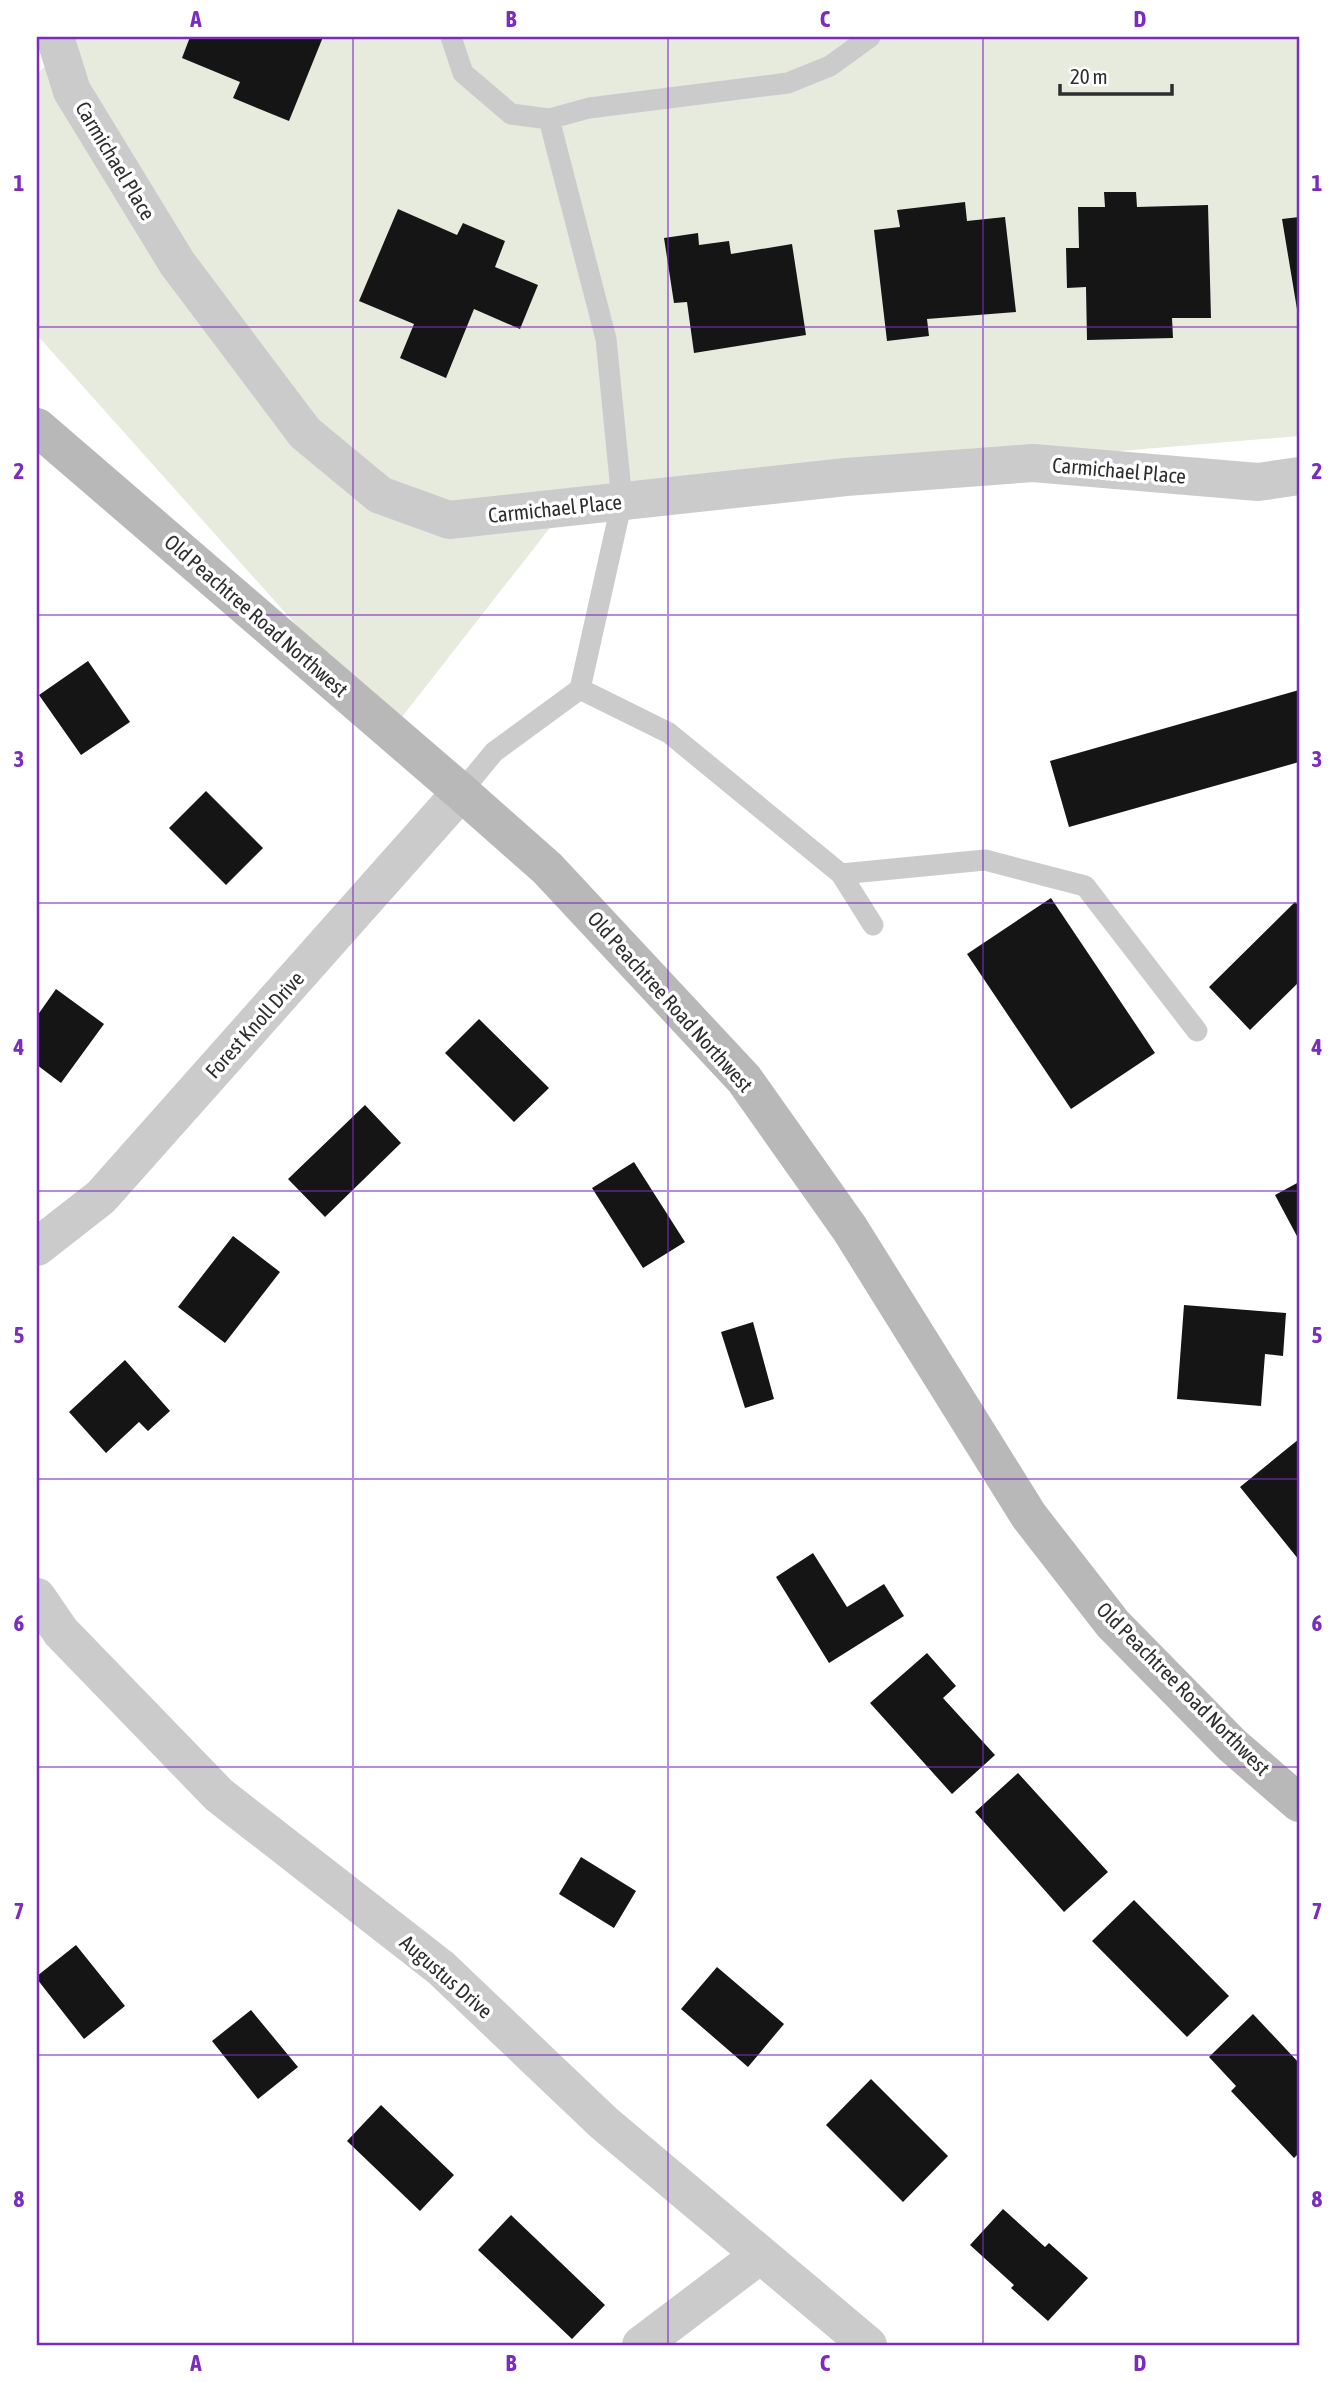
<svg xmlns="http://www.w3.org/2000/svg" width="1336" height="2382" font-family="'Asap Condensed',sans-serif">
<rect width="100%" height="100%" fill="#fff"/>
<path fill="#e6ebdd" d="M75 37H1299V436L574 497 391 731 37 335V74Z"/>
<path fill="#151515" d="M190 37H323L289 121 233 98 240 82 182 58Z
M1104 192H1136L1137 207 1208 205 1211 318H1172L1173 338 1087 340 1086 287 1067 288 1066 248H1079L1078 207H1105Z
M965 202 967 221 1005 217 1016 312 927 319 929 336 887 341 874 230 900 227 897 210Z
M398 209 457 235 463 223 505 241 495 267 538 285 520 329 474 309 446 378 400 358 414 324 359 301Z
M1299 217V315H1298L1282 219Z
M698 233 699 245 729 241 731 254 792 244 806 335 694 353 687 302 674 303 664 238Z
M88 661 130 722 81 755 39 695Z
M1299 690V762L1069 827 1050 761Z
M206 791 263 848 226 885 169 828Z
M1051 898 1155 1053 1071 1109 967 954Z
M1295 902 1299 906V982L1250 1030 1209 987Z
M56 989 104 1024 61 1083 37 1065V1016Z
M479 1019 549 1088 514 1122 445 1053Z
M365 1105 401 1143 325 1217 288 1179Z
M634 1162 685 1242 643 1268 592 1188Z
M1299 1182V1240L1275 1195Z
M233 1236 280 1272 225 1343 178 1307Z
M1184 1305 1286 1313 1283 1356 1265 1354 1261 1406 1177 1399Z
M753 1322 774 1399 745 1408 721 1332Z
M125 1360 170 1411 148 1431 139 1422 106 1453 69 1412Z
M1299 1439V1560L1240 1487Z
M813 1553 847 1607 884 1584 904 1616 829 1663 776 1577Z
M927 1653 956 1686 943 1698 995 1755 952 1794 870 1703Z
M1018 1773 1108 1872 1064 1912 975 1812Z
M581 1857 636 1891 614 1928 559 1894Z
M1134 1900 1229 1996 1187 2037 1092 1941Z
M76 1945 125 2006 84 2039 37 1979V1976Z
M717 1967 784 2024 748 2067 681 2009Z
M251 2010 298 2067 258 2099 212 2041Z
M1253 2014 1299 2063V2153L1294 2158 1231 2091 1236 2086 1209 2057Z
M871 2079 948 2156 903 2202 826 2125Z
M381 2105 454 2175 420 2211 347 2141Z
M1003 2209 1045 2247 1049 2243 1088 2278 1048 2321 1011 2288 1014 2285 970 2245Z
M511 2215 605 2305 572 2339 478 2250Z"/>
<g fill="none" stroke-linecap="round" stroke-linejoin="round">
<path stroke="#cbcbcb" stroke-width="21" d="M451 37 463 73 511 114 549 119 589 108 788 83 830 66 870 37
M580 689 669 733 841 874 873 925
M461 792 494 752 580 689 622 501 606 339 549 119
M841 874 985 860 1085 886 1197 1031"/>
<path stroke="#cbcbcb" stroke-width="38" d="M55 37 72 91 177 263 305 433 380 495 449 520 846 477 1033 463 1258 482 1299 476
M37 1247 101 1197 461 792
M37 1597 61 1632 219 1795 441 1968 604 2123 868 2345
M641 2345 760 2255"/>
<path stroke="#b8b8b8" stroke-width="38" d="M37 427 461 792 547 868 744 1079 850 1229 1029 1516 1113 1624 1232 1745 1299 1803"/>
</g>
<path fill="none" stroke="#7b2cbf" stroke-width="2" stroke-opacity="0.55" d="M353 37V2345M668 37V2345M983 37V2345M37 327H1299M37 615H1299M37 903H1299M37 1191H1299M37 1479H1299M37 1767H1299M37 2055H1299"/>
<g text-anchor="middle" stroke-width="7" stroke-linejoin="round" paint-order="stroke">
<g font-size="21" fill="#2e2e2e" stroke="#fff">
<text transform="translate(115 161) rotate(59)" y="7">Carmichael Place</text>
<text transform="translate(1119 471) rotate(5)" y="7">Carmichael Place</text>
<text transform="translate(555 509) rotate(-6)" y="7">Carmichael Place</text>
<text transform="translate(256 616) rotate(41)" y="7">Old Peachtree Road Northwest</text>
<text transform="translate(670 1002) rotate(48)" y="7">Old Peachtree Road Northwest</text>
<text transform="translate(255 1025) rotate(-48)" y="7">Forest Knoll Drive</text>
<text transform="translate(1183 1689) rotate(45)" y="7">Old Peachtree Road Northwest</text>
<text transform="translate(446 1977) rotate(41)" y="7">Augustus Drive</text>
</g>
</g>
<rect width="1336" height="2382" fill="none" stroke="#ffffff" stroke-width="77"/>
<path d="M1060 84v10h112v-10" fill="none" stroke="#2e2e2e" stroke-width="3.5"/>
<text x="1070" y="84" font-size="21" fill="#2e2e2e" stroke="#ffffff" stroke-width="5" paint-order="stroke">20 m</text>
<rect x="38" y="38" width="1260" height="2306" fill="none" stroke="#7b2cbf" stroke-width="2.5"/>
<g font-size="23" text-anchor="middle" font-weight="bold" fill="#7b2cbf">
<text x="196" y="27">A</text>
<text x="511" y="27">B</text>
<text x="825" y="27">C</text>
<text x="1140" y="27">D</text>
<text x="19" y="191">1</text>
<text x="1317" y="191">1</text>
<text x="19" y="479">2</text>
<text x="1317" y="479">2</text>
<text x="19" y="767">3</text>
<text x="1317" y="767">3</text>
<text x="19" y="1055">4</text>
<text x="1317" y="1055">4</text>
<text x="19" y="1343">5</text>
<text x="1317" y="1343">5</text>
<text x="19" y="1631">6</text>
<text x="1317" y="1631">6</text>
<text x="19" y="1919">7</text>
<text x="1317" y="1919">7</text>
<text x="19" y="2207">8</text>
<text x="1317" y="2207">8</text>
<text x="196" y="2371">A</text>
<text x="511" y="2371">B</text>
<text x="825" y="2371">C</text>
<text x="1140" y="2371">D</text>
</g>
</svg>
